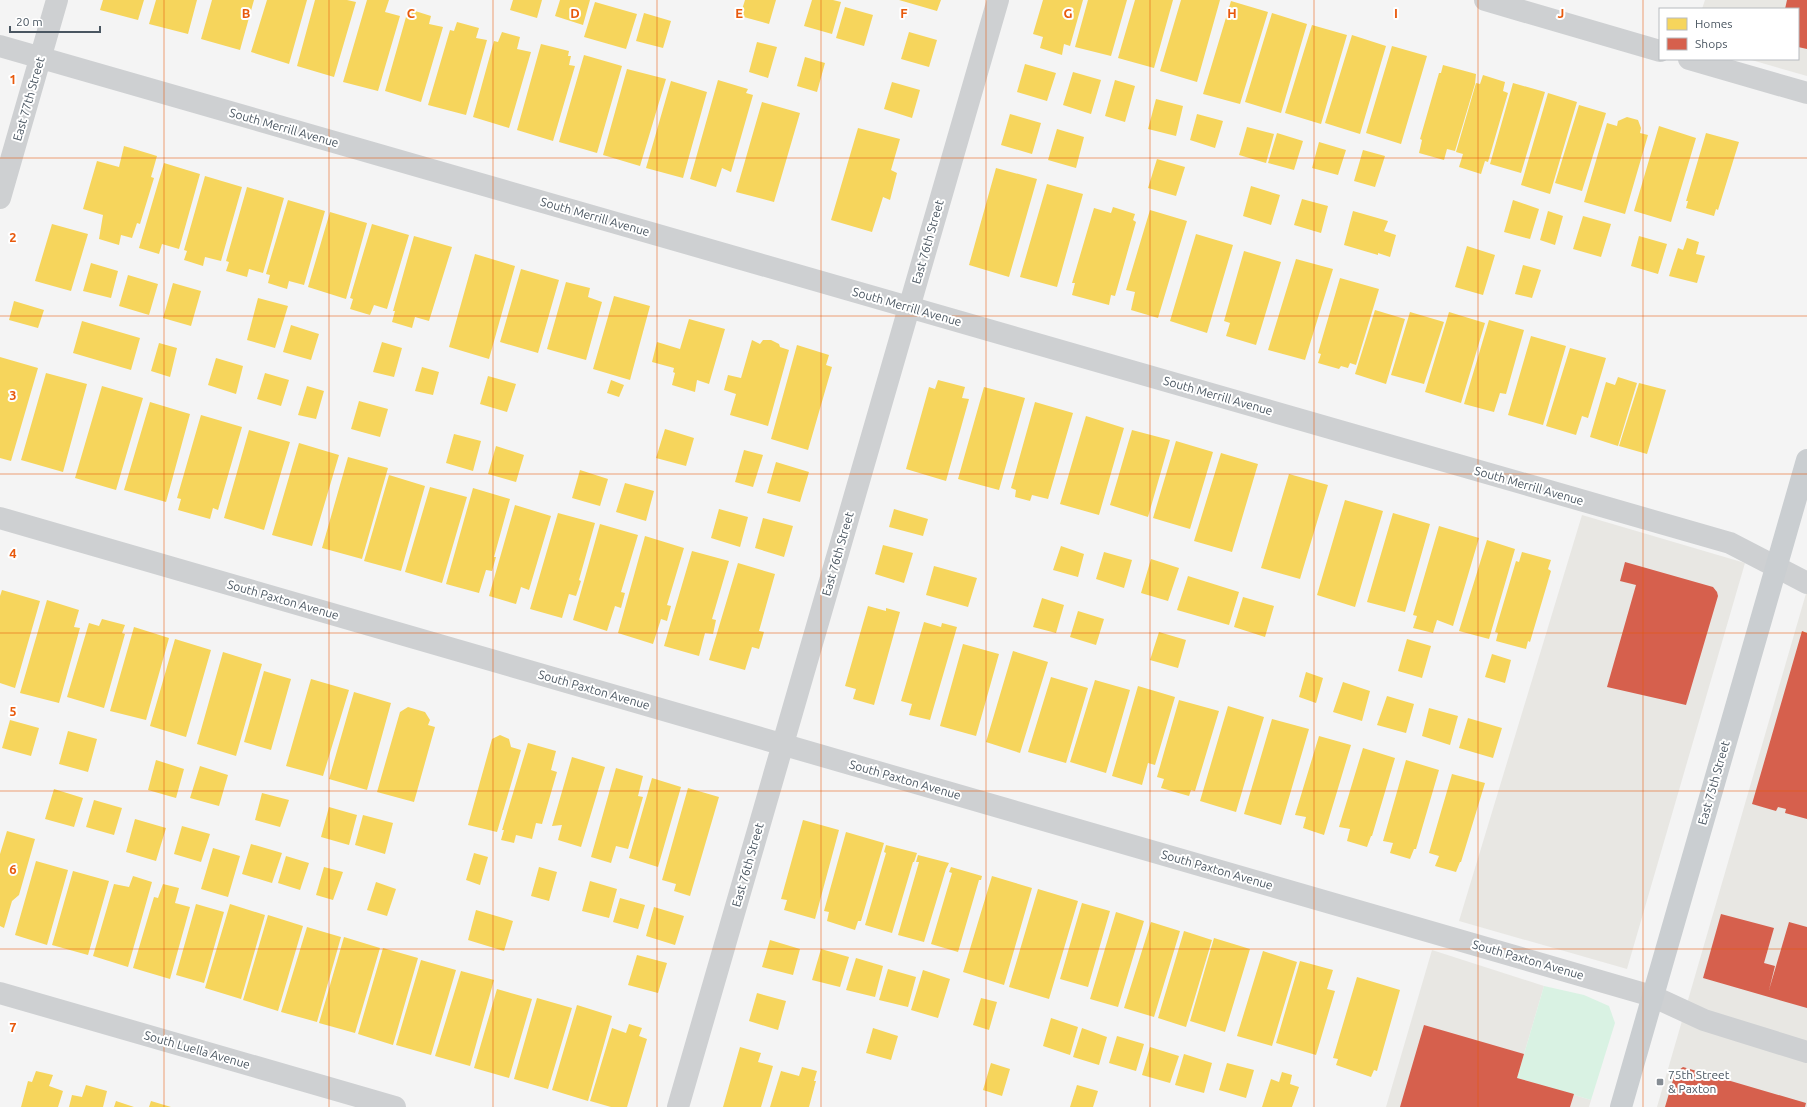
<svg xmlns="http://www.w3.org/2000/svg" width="1807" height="1107" font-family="Ubuntu,sans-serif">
<rect width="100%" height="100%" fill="#f4f4f4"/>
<path fill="#e8e7e3" d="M1705 0H1807V76L1748 59H1798V9H1702Z
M1582 515 1745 563 1627 969 1459 921Z
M1807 590V1107H1657Z
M1432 950 1544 986 1517 1078 1591 1100 1589 1107H1386Z"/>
<path fill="#d9f2e3" d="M1544 986 1584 995 1609 1006 1615 1023 1591 1100 1517 1078Z"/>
<path fill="#f6d55c" d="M103 0H144L138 20 100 10Z
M156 0H197L188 34 149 24Z
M212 0H254L240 50 201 39Z
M267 0H307L289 64 251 52Z
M315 0H347L356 2 334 77 297 66Z
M367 0H389L385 12 400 16 378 91 343 82Z
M513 0H542L537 18 510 10Z
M560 0H590L583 25 555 16Z
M745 0H776L769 24 740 16Z
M812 0H833L841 2 832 34 804 26Z
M899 0H941L937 11Z
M1043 0H1083L1070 46 1064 44 1062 55 1040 48 1043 37 1033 34Z
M1088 0H1127L1111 56 1075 47Z
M1135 0H1173L1154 68 1118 58Z
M1181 0H1220L1197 82 1160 71Z
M1231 1 1268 12 1240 104 1203 94Z
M595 2 637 14 626 49 584 37Z
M845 7 873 15 864 46 836 38Z
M412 10 431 16 429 24 443 27 421 102 385 91 406 17 410 18Z
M644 13 671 21 663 48 636 41Z
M1272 13 1307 24 1281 113 1245 102Z
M457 22 479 28 476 38 487 40 466 115 428 105 450 30 454 31Z
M1312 25 1347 35 1321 124 1285 113Z
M502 32 520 37 517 49 531 52 509 128 473 117 494 41 498 42Z
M909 32 937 40 929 67 901 59Z
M1352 35 1386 46 1360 134 1325 123Z
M757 42 777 47 768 78 749 72Z
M541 44 569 51 568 56H571L569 65 575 66 553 141 517 130Z
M1392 46 1427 56 1401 144 1366 133Z
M584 55 622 66 597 153 559 142Z
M805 57 825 63 817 92 797 86Z
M1025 64 1056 73 1047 101 1017 92Z
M1443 65 1476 74 1475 84 1455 151 1447 149 1444 160 1419 153 1422 140 1420 139 1439 73H1441Z
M627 69 666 79 640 166 603 155Z
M1073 72 1101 80 1091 114 1063 105Z
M1483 75 1505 82 1503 91 1508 93 1488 162 1485 161 1481 174 1459 167 1463 154 1456 152 1476 83 1480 84Z
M718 80 748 89 746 93 753 95 731 172 722 168 716 187 690 179Z
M1115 80 1135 86 1125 122 1105 116Z
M671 81 707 92 683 178 646 168Z
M892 82 920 90 912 118 884 109Z
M1513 83 1545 92 1521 173 1490 164Z
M1548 93 1577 102 1550 194 1521 185Z
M1156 99 1183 106 1176 136 1148 129Z
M762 102 800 113 774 202 736 192Z
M1579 105 1606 113 1582 191 1555 183Z
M1010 114 1041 123 1032 154 1001 145Z
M1197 114 1223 121 1215 148 1190 140Z
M1627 117 1638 120 1641 128 1640 133 1648 135 1625 214 1584 202 1607 123 1617 126 1618 121Z
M1659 126 1696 138 1671 222 1634 211Z
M1247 127 1274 134 1266 163 1239 155Z
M858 128 900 139 891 170 897 173 890 200 883 197 872 232 831 220Z
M1057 129 1084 137 1076 168 1048 160Z
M1277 133 1303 141 1294 170 1268 163Z
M1706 133 1739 142 1718 210 1716 209 1714 216 1686 208 1688 201H1686Z
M1319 142 1346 150 1338 175 1312 168Z
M124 146 157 156 151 177 154 178 140 224 137 223 132 238 121 235 119 245 99 239 103 215 83 209 97 161 119 167Z
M1363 150 1385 156 1375 187 1354 181Z
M1157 159 1185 167 1176 196 1148 188Z
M164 163 200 174 179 249 162 244 159 254 139 248Z
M996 168 1037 179 1009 277 969 265Z
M205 176 242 187 221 261 205 257 203 266 184 260 187 251 184 250Z
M1047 184 1083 194 1057 287 1020 277Z
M1251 186 1280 195 1271 225 1243 216Z
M247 187 284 198 263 273 249 269 247 277 226 271 229 262 226 261Z
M1302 199 1328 206 1321 233 1294 225Z
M288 200 325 211 304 285 289 281 287 289 268 283 270 275 266 274Z
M1513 200 1539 209 1530 239 1504 232Z
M1113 207 1135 214 1133 220 1136 222 1115 296 1111 295 1109 305 1072 295 1075 283H1072L1094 208 1111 213Z
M1150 210 1187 221 1158 318 1131 310 1135 292 1126 290Z
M1353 211 1388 221 1384 231 1396 235 1390 257 1378 253V255L1344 245Z
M1548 211 1563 216 1555 245 1540 240Z
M330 212 367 223 346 299 308 287Z
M1583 216 1611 224 1601 257 1573 249Z
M52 224 88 234 71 291 35 281Z
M372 224 409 235 387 309 374 305 370 315 350 309 353 299 350 298Z
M1196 234 1233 245 1207 333 1170 321Z
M414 236 452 247 429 321 415 317 412 328 392 322 395 311H393Z
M1639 236 1667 244 1658 274 1631 266Z
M1687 238 1699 242 1696 254 1705 256 1697 283 1669 276 1678 248 1683 250Z
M1467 246 1495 255 1483 295 1455 287Z
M1244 251 1281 262 1256 345 1226 336 1230 323 1224 321Z
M475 254 515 266 489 359 449 347Z
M1296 259 1333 269 1305 360 1268 350Z
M91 263 118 271 111 298 83 291Z
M1523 265 1541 270 1532 298 1515 294Z
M521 269 559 280 538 353 500 342Z
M128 275 158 284 149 315 119 306Z
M1340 278 1379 289 1356 365 1350 363 1348 368 1341 366 1339 369 1318 363 1321 354 1318 353Z
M566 282 590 288 588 297 602 302 586 360 547 349Z
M173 283 201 291 191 326 163 318Z
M614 296 650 306 630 380 593 369Z
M258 298 288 306 275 348 247 340Z
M14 301 44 310 38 328 9 320Z
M1375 310 1405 319 1386 384 1355 374Z
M1410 312 1444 322 1424 384 1391 375Z
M1449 312 1485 323 1461 403 1425 392Z
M689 319 725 329 709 384 697 380 695 392 672 385 675 373 673 372 674 368 652 362 657 342 680 349Z
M1489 320 1524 330 1506 394 1500 393 1494 412 1464 404Z
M82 321 140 338 131 370 73 353Z
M291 325 319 334 311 360 283 352Z
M1531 336 1566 346 1543 425 1508 415Z
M752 340 760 344 763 340H771L779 344 780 347 789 350 768 426 730 415 736 394 724 390 728 375 741 378Z
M382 342 402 348 394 377 373 372Z
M159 343 177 348 170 377 151 371Z
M797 345 829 355 826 365 832 367 808 450 771 439Z
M1570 348 1606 358 1588 418 1582 416 1576 435 1546 426Z
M0 357 38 368 11 461 0 458Z
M216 358 243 366 236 394 208 385Z
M422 367 439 372 433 395 415 391Z
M46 373 87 384 63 472 21 460Z
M265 373 289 380 281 406 257 399Z
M488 376 516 384 507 412 480 404Z
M1618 377 1637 383 1618 446 1590 437 1606 382 1615 385Z
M611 380 624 385 619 397 607 393Z
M938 380 965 387 962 398 969 399 946 481 906 469 929 387 935 389Z
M1639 383 1666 390 1647 454 1619 446Z
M102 386 143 398 116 490 75 478Z
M307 386 324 391 316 419 298 415Z
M984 387 1025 398 999 490 958 479Z
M359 401 388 409 380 437 351 429Z
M150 402 190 414 166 502 124 490Z
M1035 402 1073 413 1048 499 1032 495 1030 501 1015 497 1016 490 1011 488Z
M201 415 242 427 218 510 213 508 210 519 178 510 181 499 177 498Z
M1086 416 1124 428 1099 515 1060 504Z
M665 429 694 438 686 466 656 458Z
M249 430 290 442 264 530 224 518Z
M1132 430 1170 440 1148 517 1110 505Z
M454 434 481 441 473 471 446 463Z
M1176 441 1213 452 1190 529 1153 518Z
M299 443 339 455 312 546 272 535Z
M496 446 524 455 516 482 488 474Z
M744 450 763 455 753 487 735 482Z
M1221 453 1258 464 1232 552 1194 541Z
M348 457 388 468 362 559 322 548Z
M776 462 809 472 800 502 767 493Z
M580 470 608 479 600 506 572 498Z
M1289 474 1328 485 1300 579 1261 568Z
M389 475 425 486 401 571 364 561Z
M625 483 654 491 646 521 616 512Z
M430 487 467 497 442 583 405 572Z
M473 488 510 499 494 557H496L492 571 486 570 479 593 446 584Z
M1345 500 1383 511 1355 607 1317 595Z
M515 505 551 516 529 590 521 587 516 604 489 596Z
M719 509 748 517 740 547 711 538Z
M894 509 928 519 923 536 889 527Z
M558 513 595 523 579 580 581 581 576 596 569 594 562 618 530 609Z
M1393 513 1430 524 1405 612 1367 602Z
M763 518 793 526 784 557 755 548Z
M600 524 638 535 621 592 625 593 621 608 615 606 607 631 573 620Z
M1439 526 1479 538 1453 626 1437 620 1433 633 1413 628 1417 616 1413 615Z
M645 536 684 548 667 605 671 606 667 621 661 619 653 644 618 633Z
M1487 540 1515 549 1489 639 1459 631Z
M883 545 913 553 904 583 875 574Z
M1061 546 1084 554 1078 577 1053 570Z
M692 551 729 561 712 619 716 620 713 634 705 633 699 656 664 646Z
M1104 552 1132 560 1124 588 1096 579Z
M1522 552 1551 560 1548 569 1551 571 1530 642 1528 641 1526 649 1496 641 1498 633 1495 632 1516 561 1519 562Z
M1151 559 1179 568 1168 601 1141 593Z
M738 563 775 574 759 631 764 632 759 649 752 647 745 670 709 660Z
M934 566 977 578 968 607 926 595Z
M1188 576 1239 592 1229 625 1177 610Z
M2 590 40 601 15 688 0 683V596Z
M1243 597 1274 606 1265 637 1234 627Z
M1042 598 1064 605 1056 633 1033 627Z
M47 600 79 610 74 627 80 628 59 703 20 693Z
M868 606 886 611V608L900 612 874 705 853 699 856 689 845 686Z
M1078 611 1104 619 1096 645 1070 637Z
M102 619 125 625 122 633 125 634 104 708 67 697 89 623 99 626Z
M924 622 941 627 942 623 957 627 930 720 909 715 912 704 901 701Z
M134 627 169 638 146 720 110 711Z
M1159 632 1186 640 1178 668 1150 660Z
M175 639 211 650 186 737 150 726Z
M1407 639 1431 646 1422 678 1398 671Z
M963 644 999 654 976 736 940 726Z
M1013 651 1048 662 1020 753 986 742Z
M223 652 262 664 236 756 197 744Z
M1492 654 1511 660 1505 683 1485 677Z
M264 671 291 679 271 750 244 742Z
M1306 672 1323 678 1316 703 1299 697Z
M1051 677 1088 688 1066 763 1028 752Z
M311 679 349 690 323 776 286 766Z
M1095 680 1130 690 1106 773 1070 762Z
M1343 682 1370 691 1362 721 1333 712Z
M1138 686 1175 697 1155 765 1148 763 1142 785 1112 776Z
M354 692 391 703 367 790 329 779Z
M1387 696 1414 704 1406 733 1377 725Z
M1179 700 1219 711 1195 791 1191 790 1189 796 1161 788 1164 779 1157 777Z
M1228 706 1264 717 1236 812 1200 801Z
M408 707 425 712 430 720 428 725 435 727 414 802 377 792 400 712Z
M1429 708 1458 716 1450 745 1422 736Z
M1468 718 1502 728 1493 758 1459 748Z
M1272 719 1309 729 1281 825 1244 814Z
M10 720 39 728 31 756 2 748Z
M68 731 97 739 88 772 59 764Z
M500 735 509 739 511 747 521 750 497 832 468 825 492 739Z
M1319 736 1351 745 1324 835 1303 828 1306 817 1295 815Z
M528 743 556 751 551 770 557 772 542 824 536 823 532 839 516 835 514 843 501 840 504 830H502Z
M1363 748 1395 758 1372 836H1371L1367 847 1347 841 1350 829 1339 827Z
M572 757 605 767 581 847 558 840 562 825 552 826Z
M156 760 184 769 176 798 148 790Z
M1406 760 1439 770 1416 849H1414L1410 859 1390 853 1393 843 1383 841Z
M200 766 228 775 219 806 190 798Z
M616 768 643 776 638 796 643 797 628 849 616 846 611 863 591 857Z
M1452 774 1485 783 1461 862H1460L1456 872 1435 866 1439 856 1429 853Z
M652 778 681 787 658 867 629 858Z
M688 788 719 797 690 896 674 891 676 884 662 880Z
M54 789 83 798 74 827 45 819Z
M262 793 289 800 280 827 255 820Z
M94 800 122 808 114 835 86 827Z
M329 807 357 815 349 845 321 837Z
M363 815 393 823 385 854 355 845Z
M135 819 166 828 156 861 126 852Z
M803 820 839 830 815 919 784 910 787 900 781 899Z
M182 826 210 834 201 862 174 854Z
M7 831 35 839 19 895 12 901 4 928 0 926V854Z
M846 832 884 843 861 921H858L855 930 827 921 829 912 824 911Z
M251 844 282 853 272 883 242 874Z
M886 845 917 853 914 862H913L892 933 865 925 886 853 884 852Z
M213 848 240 856 228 897 201 889Z
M474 853 488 857 480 885 466 880Z
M918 855 949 863 946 869 924 942 898 935 919 862H916Z
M286 856 309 863 300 890 278 883Z
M36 861 68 870 47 945 15 935Z
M324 867 343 872 333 900 316 895Z
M539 867 557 872 549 901 531 896Z
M951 867 982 876 981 880H979L958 952 931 944 952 873 949 872Z
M73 871 109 881 88 955 52 945Z
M133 876 152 882 128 967 93 956 114 884 129 887Z
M992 876 1032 888 1004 985 963 972Z
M590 881 617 889 609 918 582 911Z
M376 882 396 889 387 916 367 910Z
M163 884 179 888 175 903 190 907 170 979 133 968 154 897 158 898Z
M1038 889 1078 901 1049 999 1009 987Z
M620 898 645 905 638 929 613 922Z
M1082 903 1110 911 1088 987 1060 979Z
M196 904 224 912 204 983 176 975Z
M230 904 265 915 241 999 205 988Z
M654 907 684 916 675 945 646 936Z
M476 910 513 921 504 951 468 940Z
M1116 912 1144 921 1118 1007 1090 999Z
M268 915 303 926 278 1011 243 1000Z
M1151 922 1180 931 1154 1017 1124 1008Z
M307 927 341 937 317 1022 281 1012Z
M1184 931 1212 940 1186 1027 1158 1018Z
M344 937 380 948 355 1033 319 1023Z
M1214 938 1250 949 1225 1032 1190 1021Z
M770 940 800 949 793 975 762 967Z
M383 948 418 958 393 1045 358 1034Z
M821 949 849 957 840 987 812 980Z
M1263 951 1297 962 1272 1046 1237 1036Z
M637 955 667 963 658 993 628 985Z
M856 958 883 966 875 997 846 990Z
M421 960 456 970 431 1055 396 1045Z
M1300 961 1333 970 1327 989 1335 991 1316 1055 1276 1043Z
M888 969 916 977 908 1007 879 1000Z
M923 970 950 979 938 1018 911 1010Z
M461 971 494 980 470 1066 435 1056Z
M1357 977 1400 990 1377 1071 1374 1070 1371 1077 1336 1065 1338 1059 1333 1058Z
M497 989 532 999 509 1078 474 1068Z
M757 993 786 1001 778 1030 749 1021Z
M537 998 572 1008 548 1089 514 1079Z
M981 998 997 1002 989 1030 973 1025Z
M577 1005 612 1016 588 1101 552 1090Z
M1051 1018 1078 1027 1070 1055 1043 1046Z
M629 1024 642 1028 639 1036 647 1039 627 1107H611L590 1101 612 1028 626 1033Z
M873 1028 898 1036 891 1060 866 1053Z
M1082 1028 1107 1037 1099 1065 1073 1057Z
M1117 1036 1144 1044 1136 1071 1109 1063Z
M740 1047 761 1053 758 1062 773 1066 761 1107H723Z
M1150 1047 1179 1056 1170 1083 1142 1075Z
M1184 1054 1212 1063 1204 1093 1175 1085Z
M991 1063 1010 1069 1002 1096 983 1090Z
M1227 1063 1254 1070 1246 1098 1219 1090Z
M802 1067 817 1071 814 1081H816L809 1107H770L781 1071 799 1076Z
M36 1071 53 1075 49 1086 63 1091 58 1107H21L28 1081 32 1082Z
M1282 1072 1292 1075 1290 1084 1299 1087 1292 1107H1262L1271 1079 1279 1082Z
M86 1085 107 1091 103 1107H69L72 1095 82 1097Z
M1077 1085 1098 1091 1093 1107H1070Z
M116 1101 134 1107H114Z
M151 1101 171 1107H149Z"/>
<path fill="#d6604d" d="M1787 0H1807V49L1798 47V9H1785Z
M1625 562 1713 587 1717 592 1718 596 1686 705 1607 687 1636 585 1620 581Z
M1802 631 1807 633V819L1785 813 1786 809 1778 807 1776 811 1752 804Z
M1721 914 1774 928 1764 963 1775 966 1769 990 1789 922 1807 927V1008L1703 978Z
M1424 1025 1524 1054 1517 1078 1574 1094 1570 1107H1400Z
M1683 1067 1806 1103 1805 1107H1665L1675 1073Z"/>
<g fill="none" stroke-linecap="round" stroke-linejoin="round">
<path stroke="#ced0d2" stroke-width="22" d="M1485 0 1660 51
M0 46 1730 543 1807 583
M1689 59 1807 93
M0 198 57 0
M0 518 1652 996 1704 1020 1807 1052
M0 993 395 1107
M678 1107 998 0"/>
<path stroke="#caced1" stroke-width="22" d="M1621 1107 1807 460"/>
</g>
<path fill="none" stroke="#e8590c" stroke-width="1" stroke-opacity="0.55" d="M164 0V1107M329 0V1107M493 0V1107M657 0V1107M821 0V1107M986 0V1107M1150 0V1107M1314 0V1107M1478 0V1107M1643 0V1107M0 158H1807M0 316H1807M0 474H1807M0 633H1807M0 791H1807M0 949H1807"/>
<rect fill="#868d94" stroke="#fff" stroke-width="1.5" x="1656" y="1078" width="8" height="8" rx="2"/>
<g text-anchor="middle" stroke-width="4" stroke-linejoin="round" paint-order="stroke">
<g font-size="12" fill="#4a5661" stroke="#fff">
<text transform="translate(29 99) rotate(-74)" y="4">East 77th Street</text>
<text transform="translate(284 128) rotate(16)" y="4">South Merrill Avenue</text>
<text transform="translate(595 217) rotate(16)" y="4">South Merrill Avenue</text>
<text transform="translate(928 242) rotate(-74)" y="4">East 76th Street</text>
<text transform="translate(907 307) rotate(16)" y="4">South Merrill Avenue</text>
<text transform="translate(1218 396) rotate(16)" y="4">South Merrill Avenue</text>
<text transform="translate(1529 486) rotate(16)" y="4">South Merrill Avenue</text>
<text transform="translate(838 554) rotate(-74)" y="4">East 76th Street</text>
<text transform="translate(283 600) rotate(16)" y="4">South Paxton Avenue</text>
<text transform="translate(594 690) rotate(16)" y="4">South Paxton Avenue</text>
<text transform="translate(905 780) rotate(16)" y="4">South Paxton Avenue</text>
<text transform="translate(1714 783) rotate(-74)" y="4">East 75th Street</text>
<text transform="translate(748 865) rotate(-74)" y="4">East 76th Street</text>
<text transform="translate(1217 870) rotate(16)" y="4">South Paxton Avenue</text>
<text transform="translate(1528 960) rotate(16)" y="4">South Paxton Avenue</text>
<text transform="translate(197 1050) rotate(16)" y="4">South Luella Avenue</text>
</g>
<g font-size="12" fill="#4a5661" stroke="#fff" text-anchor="start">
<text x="1668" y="1079">75th Street<tspan x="1668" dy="14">&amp; Paxton</tspan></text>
</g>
</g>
<g font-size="13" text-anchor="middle" font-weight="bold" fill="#e8590c" stroke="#fff" stroke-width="4" stroke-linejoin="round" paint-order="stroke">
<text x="246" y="18">B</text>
<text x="411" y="18">C</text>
<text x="575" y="18">D</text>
<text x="739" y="18">E</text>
<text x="904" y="18">F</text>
<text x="1068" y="18">G</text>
<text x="1232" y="18">H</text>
<text x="1396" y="18">I</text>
<text x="1561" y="18">J</text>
<text x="13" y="84">1</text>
<text x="13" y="242">2</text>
<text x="13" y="400">3</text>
<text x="13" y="558">4</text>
<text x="13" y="716">5</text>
<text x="13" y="874">6</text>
<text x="13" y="1032">7</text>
</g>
<rect x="1659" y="8" width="140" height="52" fill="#ffffff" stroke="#b7bbc0"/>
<rect x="1667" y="18" width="20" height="12" fill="#f6d55c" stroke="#b7bbc0"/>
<text x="1695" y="28" font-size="12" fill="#4a5661">Homes</text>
<rect x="1667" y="38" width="20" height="12" fill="#d6604d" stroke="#b7bbc0"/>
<text x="1695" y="48" font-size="12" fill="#4a5661">Shops</text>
<path d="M10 26v6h90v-6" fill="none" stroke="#4a5661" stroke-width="2"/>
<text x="16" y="26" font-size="12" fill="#4a5661" stroke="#ffffff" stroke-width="3" paint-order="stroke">20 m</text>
</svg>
